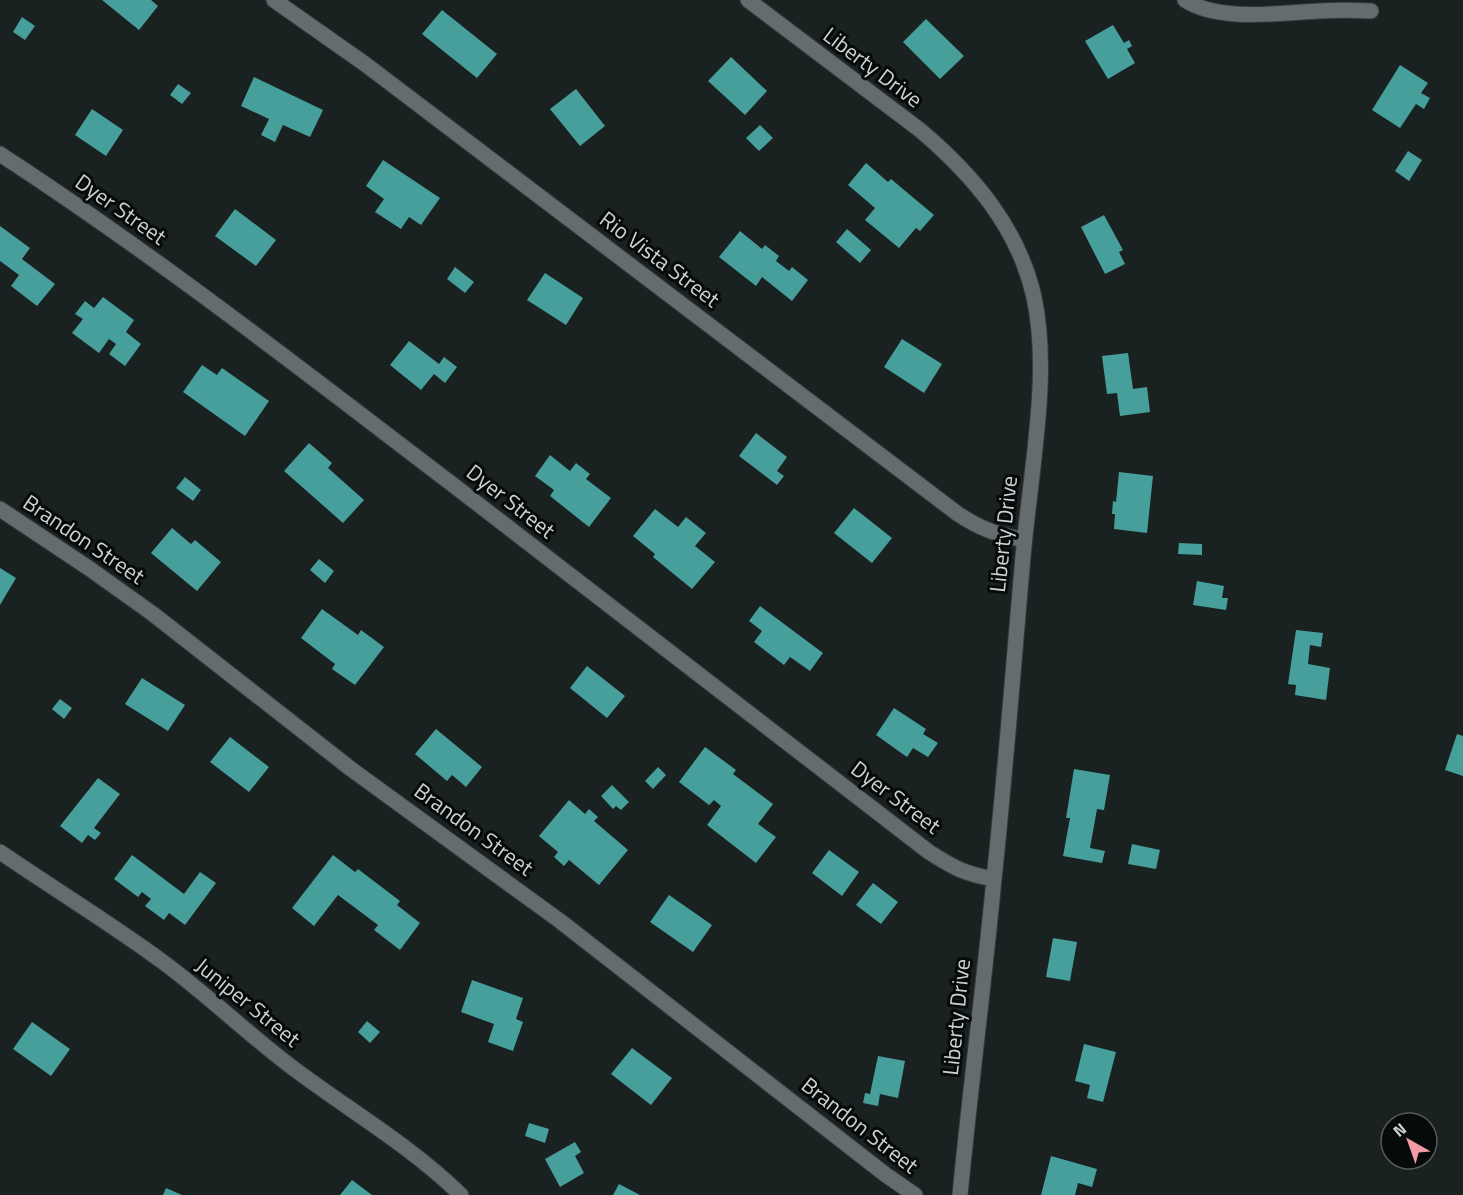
<svg xmlns="http://www.w3.org/2000/svg" width="1463" height="1195" font-family="'Titillium Web',sans-serif">
<rect width="100%" height="100%" fill="#192121"/>
<path fill="#479f9c" d="M102 0H151L158 6 139 30Z
M442 10 497 54 477 78 422 34Z
M22 17 35 26 25 40 13 32Z
M926 19 964 56 940 79 903 42Z
M1113 25 1124 43 1129 40 1132 46 1127 49 1135 63 1108 79 1085 41Z
M731 57 767 91 745 115 708 81Z
M1400 65 1428 83 1421 93 1430 98 1424 109 1416 104 1400 128 1372 110Z
M254 77 323 110 310 137 283 125 275 142 261 135 269 119 241 106Z
M178 84 191 93 182 104 170 95Z
M576 89 605 126 580 146 550 109Z
M92 109 123 130 106 156 75 135Z
M760 125 773 138 759 151 746 138Z
M1408 151 1422 160 1409 181 1395 171Z
M383 160 440 198 421 225 409 217 401 229 375 212 384 199 366 186Z
M866 163 888 182 891 179 934 215 920 231 916 228 899 248 865 220 875 208 848 185Z
M235 209 276 240 256 266 215 236Z
M1104 215 1123 250 1119 252 1125 264 1105 274 1081 227Z
M0 226 30 248 22 259 55 284 37 306 11 286 19 275 0 261Z
M847 229 871 250 860 263 836 242Z
M740 231 762 249 765 245 779 256 776 261 789 271 792 267 808 280 792 301 762 277 756 286 719 257Z
M455 267 474 282 465 293 447 279Z
M545 273 583 298 566 325 527 300Z
M103 297 134 320 126 332 141 344 125 366 109 354 116 344 109 339 99 353 72 333 83 319 75 314 85 301 94 308Z
M902 339 942 364 924 393 884 367Z
M409 341 439 364 444 357 457 367 445 383 434 374 421 390 390 365Z
M1128 353 1133 389 1147 387 1150 412 1120 416 1117 393 1107 394 1102 356Z
M202 365 217 375 222 368 269 401 245 436 183 392Z
M756 433 787 457 777 471 784 476 777 485 739 456Z
M309 443 332 463 328 468 364 500 343 523 284 471Z
M550 455 570 471 576 463 590 474 586 479 611 498 589 527 550 496 554 490 535 476Z
M1119 472 1153 476 1147 533 1114 529 1115 514H1112L1113 501 1116 502Z
M185 477 201 490 193 501 176 488Z
M854 508 892 538 872 563 834 533Z
M655 509 678 527 686 517 706 533 695 546 715 562 692 589 653 557 655 554 633 536Z
M172 528 191 544 195 540 221 562 197 591 151 553Z
M1179 543 1202 544V555L1178 554Z
M319 559 334 571 325 583 310 570Z
M0 568 16 578 0 605Z
M1197 581 1224 586 1222 598H1228L1226 610 1193 605Z
M760 606 823 653 810 671 790 657 784 665 754 642 762 631 749 621Z
M322 609 358 635 361 630 384 647 355 685 332 669 335 664 301 638Z
M1296 630 1323 633 1321 647 1310 645 1308 664 1330 668 1326 700 1295 695 1296 685 1288 684Z
M587 666 625 696 607 718 570 688Z
M142 678 185 705 168 731 125 704Z
M60 699 72 708 64 719 52 709Z
M894 708 926 729 923 734 938 743 928 757 913 748 907 757 876 735Z
M436 729 482 767 466 787 452 775 447 781 415 754Z
M1457 734 1463 736V776L1445 770Z
M230 737 269 767 249 792 210 762Z
M705 747 736 770 733 774 773 804 758 824 776 837 756 863 707 825 721 806 714 800 709 805 679 782Z
M658 767 666 775 653 789 645 781Z
M1074 769 1110 775 1104 810 1097 809 1090 848 1105 851 1102 863 1063 856 1070 818H1066Z
M98 778 120 794 94 828 101 833 95 840 88 835 82 843 60 826Z
M612 785 629 802 621 810 616 806 613 809 601 796Z
M569 800 585 814 589 809 598 817 594 821 628 850 599 885 569 860 564 866 554 857 558 852 539 836Z
M1132 844 1160 850 1156 869 1128 864Z
M829 850 859 872 842 896 812 873Z
M132 855 184 894 200 872 216 883 185 925 169 913 164 920 145 906 151 899 142 892 138 897 114 879Z
M333 855 355 872 358 869 400 901 397 905 420 923 400 950 374 930 378 925 338 895 314 926 292 908Z
M873 883 898 902 881 924 856 905Z
M669 895 712 925 693 952 650 922Z
M1053 938 1077 942 1070 981 1046 977Z
M472 980 523 998 516 1019 523 1022 513 1051 488 1042 494 1024 461 1012Z
M367 1021 380 1032 370 1043 358 1032Z
M32 1022 70 1049 51 1076 13 1049Z
M1084 1044 1116 1052 1103 1102 1087 1098 1090 1085 1075 1081Z
M632 1048 672 1078 651 1105 611 1074Z
M878 1056 905 1061 898 1098 880 1094 878 1106 863 1103 865 1093 870 1094Z
M529 1123 549 1129 545 1143 525 1136Z
M575 1142 581 1152 575 1156 584 1173 560 1187 545 1159Z
M1051 1156 1097 1169 1092 1187 1078 1183 1075 1195H1041Z
M352 1180 372 1195H340Z
M619 1184 640 1195H613Z
M166 1188 182 1195H163Z"/>
<g fill="none" stroke-linecap="round" stroke-linejoin="round">
<g stroke="#353b3a" stroke-width="17">
<path id="minor" d="M274 0 365 64 958 514C982 530 997 534 1024 540
M748 0 920 130C973 175 1018 227 1034 297 1045 350 1040 404 1034 458 1030 495 1025 531 1022 568 1013 672 1005 776 994 879 984 985 970 1090 960 1195
M1185 0C1218 22 1281 13 1319 11 1336 10 1353 10 1371 11
M0 154C155 255 301 369 448 481 608 605 769 728 929 852 954 868 965 874 994 879
M0 509 90 569 153 614 351 769 560 921 886 1175 915 1195
M0 852C54 889 110 923 163 962 209 996 251 1037 297 1071 352 1112 412 1147 461 1195"/>
</g>
<use href="#minor" stroke="#646d6d" stroke-width="15"/>
</g>
<g text-anchor="middle" stroke-width="6" stroke-linejoin="round" paint-order="stroke">
<g font-size="22" fill="#cdd2d2" stroke="#070a0a">
<text transform="translate(873 67) rotate(37)" y="8">Liberty Drive</text>
<text transform="translate(121 209) rotate(35)" y="8">Dyer Street</text>
<text transform="translate(660 259) rotate(37)" y="8">Rio Vista Street</text>
<text transform="translate(511 501) rotate(38)" y="8">Dyer Street</text>
<text transform="translate(1003 534) rotate(-84)" y="8">Liberty Drive</text>
<text transform="translate(84 539) rotate(34)" y="8">Brandon Street</text>
<text transform="translate(896 797) rotate(37)" y="8">Dyer Street</text>
<text transform="translate(474 829) rotate(36)" y="8">Brandon Street</text>
<text transform="translate(248 1002) rotate(39)" y="8">Juniper Street</text>
<text transform="translate(956 1017) rotate(-84)" y="8">Liberty Drive</text>
<text transform="translate(860 1125) rotate(38)" y="8">Brandon Street</text>
</g>
</g>
<g transform="translate(1409 1141) rotate(320)"><circle r="28" fill="#070a0a" stroke="#565a5a" stroke-width="1.5"/>
<path d="M0-4.5L10 22L0 15L-10 22Z" fill="#f49aa4"/>
<text y="-9" font-size="16" font-weight="bold" text-anchor="middle" fill="#cdd2d2">N</text>
</g>
</svg>
